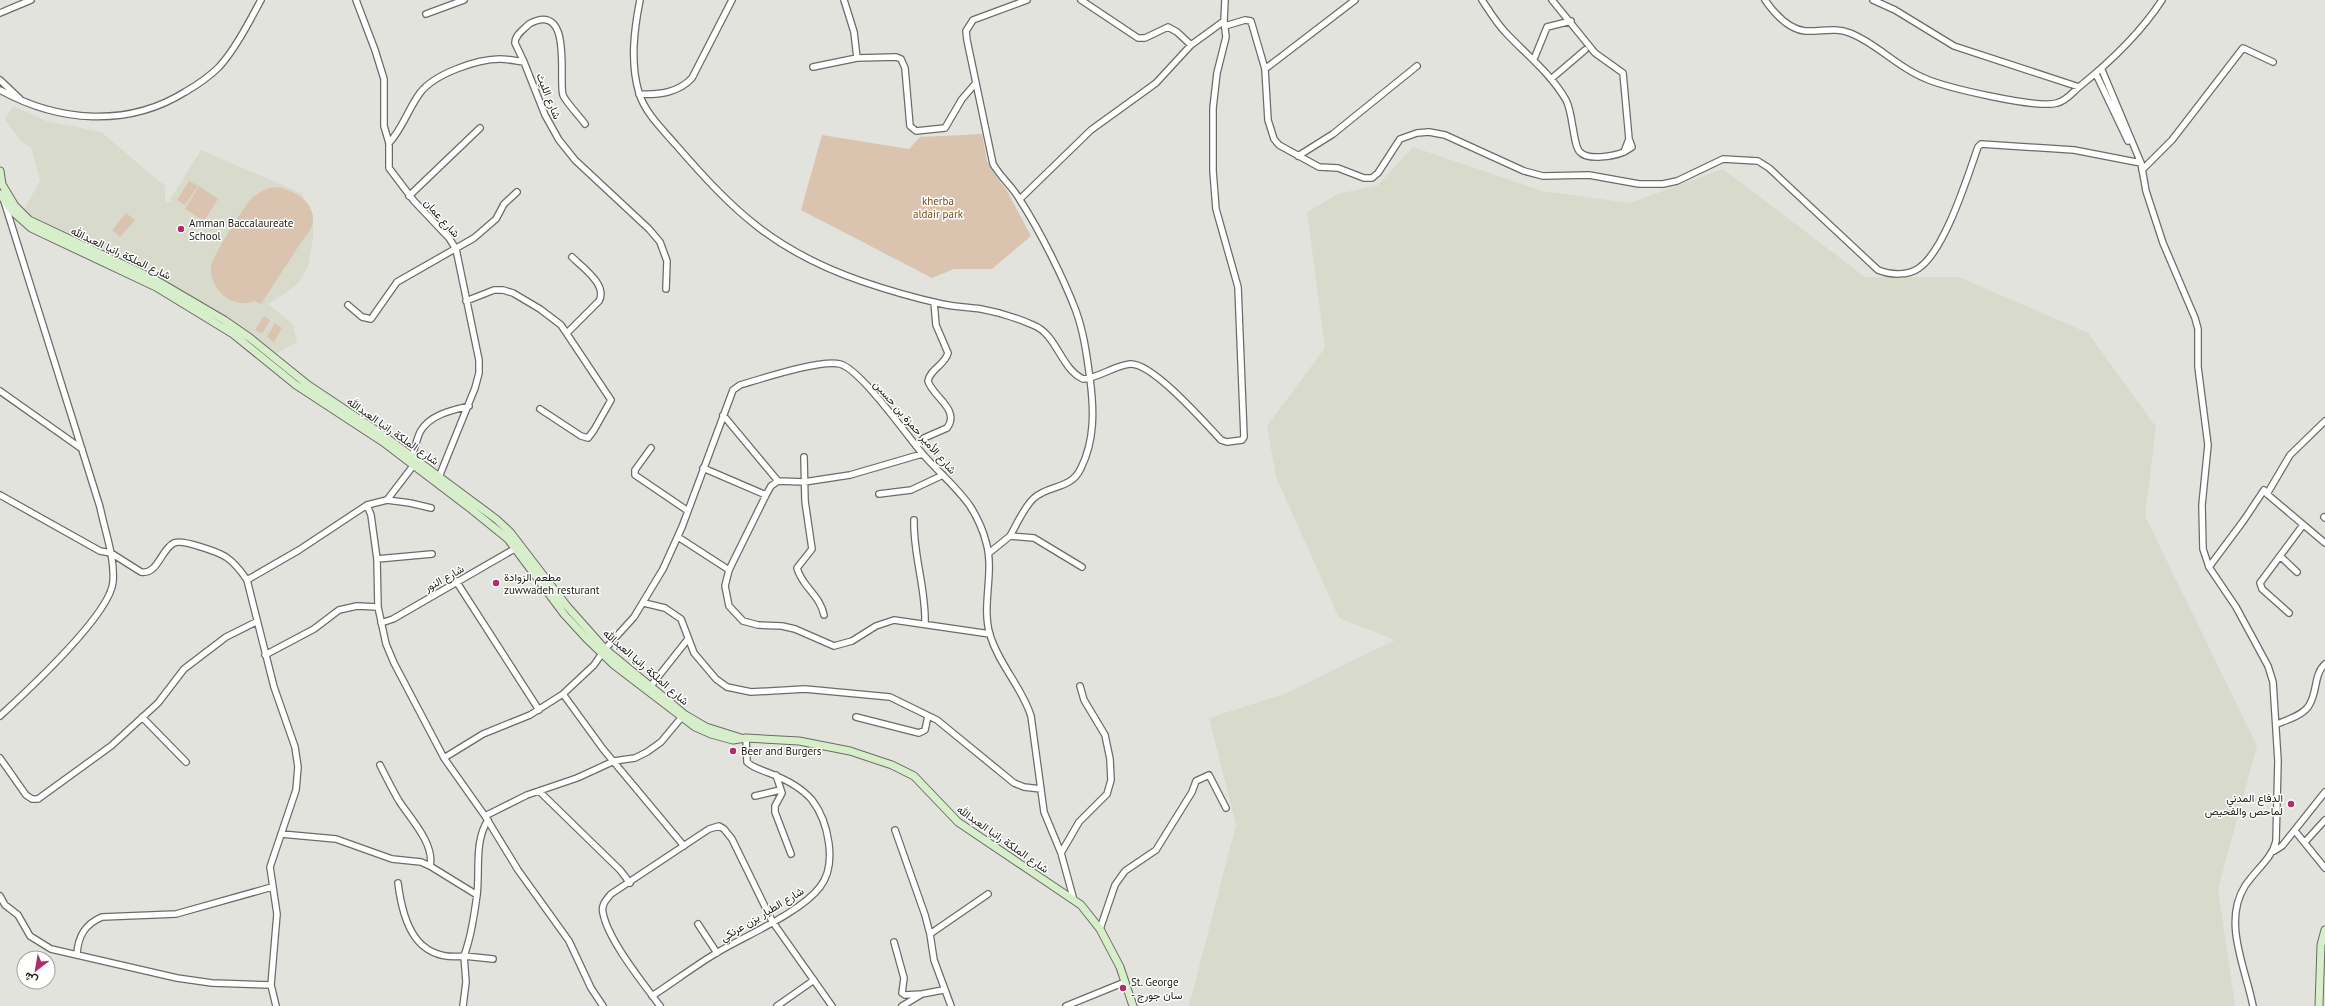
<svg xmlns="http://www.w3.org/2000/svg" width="2325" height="1006" font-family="'PT Sans',Vazirmatn,sans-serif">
<rect width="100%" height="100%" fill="#e2e3dc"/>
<path fill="#d8dacc" d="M13 106 46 121 101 132 165 186V203L173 202 170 200 201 150 301 193 313 215V239L308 266 300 281 285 294 268 304 293 324 297 342 277 353 133 260 129 267 28 219 23 212 40 180 31 147 21 141 5 120Z
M1413 147 1542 191 1630 203 1723 169 1865 277H1959L2088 333 2156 427 2145 516 2257 746 2218 889 2235 1006H1189L1236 825 1209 718 1287 693 1395 640 1339 618 1276 477 1267 426 1325 348 1307 212 1338 194 1378 185Z"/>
<path fill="#dac4af" d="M982 134 987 161 992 171 1007 191 1031 236 992 269H954L932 278 801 210 822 135 909 149 920 137Z
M189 181 198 186 185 205 177 200Z
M199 186 218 199 204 221 185 209Z
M274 187C293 189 318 202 312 226 310 232 303 239 300 244 287 264 274 284 261 304L255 301C232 310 209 289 211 266 212 257 245 205 252 198 258 192 266 189 274 187Z
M126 213 135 220 120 237 112 230Z
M264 316 270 320 262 334 255 330Z
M275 323 282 328 274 342 267 337Z"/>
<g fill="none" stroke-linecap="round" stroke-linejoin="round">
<g stroke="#6b6c66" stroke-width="8">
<path id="street" d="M356 0 375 50 384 79V126L389 143V168L414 201 449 238 456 249 479 360V373L475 388 439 477
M640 0C634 30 630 63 639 93 645 113 663 130 676 145 735 213 775 251 861 281 887 290 915 298 942 304 955 307 968 307 981 309 998 312 1017 318 1033 325 1057 334 1060 368 1083 379 1099 378 1113 366 1130 364 1152 362 1205 423 1221 440L1227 442 1242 440 1244 437 1238 287 1216 209 1213 171V108L1217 73 1226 37 1224 21 1225 0
M844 0 854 32 857 58
M1081 0 1138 38H1145L1168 27 1177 32 1191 45
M1482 0C1490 12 1497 24 1507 34 1527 55 1551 74 1566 100 1573 112 1573 146 1580 152 1588 161 1614 156 1624 152L1629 139 1623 73 1595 53 1552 0
M1765 0C1774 13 1788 29 1805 31 1820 32 1835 27 1850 33 1876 43 1896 66 1922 77 1942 87 2037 109 2057 103 2066 101 2072 93 2079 87 2110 62 2140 34 2162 0
M1873 0 1895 10 1954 46 2079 87
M0 13 31 0
M426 14 464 0
M1225 26 1245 20 1251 21 1265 69 1355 0
M1534 59 1547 27 1571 21
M524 62 515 43C515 35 523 30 529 24 574 0 558 81 563 95 565 101 581 118 585 124
M813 67 857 58 896 57 901 59 905 68 910 126 916 131 945 128 962 99 975 84
M1265 69 1268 120 1274 139 1279 145 1319 167 1338 168 1364 178H1372L1378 173 1400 139 1417 133 1429 132 1445 135 1524 171 1543 176 1589 175 1639 184H1663L1677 181 1723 159 1758 161 1769 168 1878 270C1890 275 1908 276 1919 268 1945 250 1967 178 1978 147L1981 144 2074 150 2141 163
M2102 70 2141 163 2146 191 2163 243 2195 318 2198 329V367L2208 445 2202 505 2203 549 2209 567 2236 607 2268 666 2273 682 2278 761 2276 841C2272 859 2255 870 2245 886 2222 922 2246 969 2253 1006
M2096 74 2128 141
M1551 79 1585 50
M0 80 20 99
M0 90C58 122 127 128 185 92 197 85 209 77 219 67 236 48 249 22 261 0
M639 94C659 95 678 93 692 78L732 0
M389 143C403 128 408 109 420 93 434 74 477 59 500 59 508 59 516 61 524 62L545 115 559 140 575 160 649 229 660 242 667 261 666 289
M1624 152 1632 147 1629 139
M1298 156 1333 134 1417 66
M2142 170 2172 140 2243 48 2273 62
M409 196 480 128
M1020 199 1091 130 1156 83 1191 45 1224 21
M466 301 494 290H503L513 293 540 309 561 325 611 400 594 430 588 438 581 436 540 409
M348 305 362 317 371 319 397 282 474 238 496 219 504 204 517 192
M567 333 599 301C608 285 582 267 572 257
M0 391 82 449
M723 415 778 481
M916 446 924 438 947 428C961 410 932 396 928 381 930 369 945 365 948 353L936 325 934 302
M651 448 635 470V475L688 511
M413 453C415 447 417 439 420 432 429 415 452 410 469 406
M804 457 805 501 812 549 797 568C802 587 820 595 824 615
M703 468 766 495 771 486 778 481 804 482 850 475 922 454
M879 494 911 490 943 475
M2267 494 2325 543
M0 495 100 551 111 553 141 572C158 575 161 549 174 543 182 539 218 552 226 557 235 563 241 571 247 580L274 687 295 747 298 767 296 790 270 867 277 914 271 985 276 1006
M766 495 729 570 725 586 729 606 743 621 758 625 782 626 795 629 834 646 852 641 876 626 894 620 990 634
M387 500 410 503 431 508
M367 505 371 515 377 559 378 607 386 644 394 663 444 758 485 816 518 870 569 941 591 988 603 1006
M2324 517 2325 518
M914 520C913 555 926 588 925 623
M1010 536C1017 524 1024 507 1034 498 1050 484 1071 490 1081 468 1095 440 1094 409 1090 379 1087 357 1084 333 1076 311 1063 277 1040 231 1020 200 1013 187 1001 178 993 164L967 40 966 31 973 20 1027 0
M678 537 729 570
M989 553 1010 536 1034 538 1082 567
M2280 556 2297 572
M377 559 432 554
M2209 567 2244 520 2264 490 2267 494 2290 455 2325 421
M247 580 299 550 367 505 387 500 413 466
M456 581 539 710
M644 603 665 608 681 619 694 653 716 679 727 687 751 692 805 689 890 697 937 720 1014 783 1024 787 1041 789
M2289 613 2262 589 2260 583 2303 525
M381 623 393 619 516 548
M265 655 314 629 339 610 357 606 378 607
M650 687 688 639
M563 694 603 749 684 846
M0 716C26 692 110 615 113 582 115 557 105 532 100 507L4 201
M142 717 186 762
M856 717 919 733 925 730 928 716
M2277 724C2287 720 2301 716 2308 707 2318 694 2313 675 2325 664
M0 758 26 795 32 799H38L111 746 158 703 184 669 226 637 256 622
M444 758 483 734 530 715 563 694 594 665 605 649 634 617 663 569 682 527 733 390 740 385C761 379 821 359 840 364 860 369 906 434 921 452 937 471 956 486 970 506 977 517 983 530 986 542 995 572 981 605 990 635 999 665 1022 687 1031 716L1044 812 1061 853 1073 897
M380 765C386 777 392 789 399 801 410 818 435 844 430 866L477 895
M776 775 782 793 775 806V812L791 854
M539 791 620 870 630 883
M755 796 780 790
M485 816 527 795 577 778 614 761 635 758 647 752 661 742 681 718
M895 830 925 915 930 934 934 960 951 1006
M2295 831 2325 868
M281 834 336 839 392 859 421 862 430 866
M2305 842 2325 820
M2274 851 2282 846 2325 792
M1061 853 1079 822 1107 794 1111 780 1110 759 1105 735 1084 700 1080 686
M398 883C403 923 416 962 464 956 471 937 474 916 477 895 480 871 474 841 488 820
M0 896 5 905 18 915 30 936 51 949 177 978 212 983 271 985
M698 924 717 953
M1100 929 1115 885 1125 871 1156 850 1192 792 1196 781 1209 775 1226 808
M930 934 988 894
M894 942 904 978 902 993 905 995 922 994
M77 954C78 936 85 924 102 917L176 914 272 887
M652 996C675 981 696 965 718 952 747 935 801 912 820 887 838 864 828 821 812 800 801 787 785 779 769 773 762 770 753 768 747 762L746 738
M463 1006 466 982 464 956 493 959
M660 1006C643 983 608 940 603 913 601 905 606 900 611 894L709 829 719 826 724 829 732 839 772 921 832 1006
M777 1006 814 980
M902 1006 922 994 943 990
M1066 1006 1125 982"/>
</g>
<g stroke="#6b6c66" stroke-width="9">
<path id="secondary" d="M0 171 2 184
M0 181 15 206 29 220 154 279 224 320 250 338 308 385 383 435 496 519 510 532 566 605 605 649 684 714 706 727 741 738
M0 194 13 212 31 228 156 287 233 334 296 385 383 442 471 509 508 539 564 614 586 638 614 665 695 727 711 734 733 740 746 738 799 741 850 751 892 765 914 776 958 822 1081 905 1100 929 1120 967 1133 1006
M2319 1006 2321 945 2325 930"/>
</g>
<use href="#street" stroke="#fff" stroke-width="5.5"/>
<use href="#secondary" stroke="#d7eeca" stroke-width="7"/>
</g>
<g fill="#b32b6c" stroke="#fffffe" stroke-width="1.5">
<circle cx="181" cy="229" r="4"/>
<circle cx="496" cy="583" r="4"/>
<circle cx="733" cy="751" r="4"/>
<circle cx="2291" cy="804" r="4"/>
<circle cx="1123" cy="988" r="4"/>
</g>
<g text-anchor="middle" stroke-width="3" stroke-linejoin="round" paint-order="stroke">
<g font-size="11" fill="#1a1a17" stroke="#fffffe">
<text transform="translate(549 96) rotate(68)" y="4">شارع الليث</text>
<text transform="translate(442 218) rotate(48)" y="4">شارع عمان</text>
<text transform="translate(121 253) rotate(25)" y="4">شارع الملكة رانيا العبدالله</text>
<text transform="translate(915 427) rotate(49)" y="4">شارع الأمير حمزة بن حسين</text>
<text transform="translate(393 431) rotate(35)" y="4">شارع الملكة رانيا العبدالله</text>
<text transform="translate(444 578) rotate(-29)" y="4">شارع النور</text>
<text transform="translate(646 667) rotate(41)" y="4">شارع الملكة رانيا العبدالله</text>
<text transform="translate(1003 839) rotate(35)" y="4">شارع الملكة رانيا العبدالله</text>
<text transform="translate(762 914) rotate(-31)" y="4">شارع الطيار يزن عرنكي</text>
</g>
<g font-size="11" fill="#784c18" stroke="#fffffe">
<text x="938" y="205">kherba<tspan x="938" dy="13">aldair park</tspan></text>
</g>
<g font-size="11" fill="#1a1a17" stroke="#fffffe" text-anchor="start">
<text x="189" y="227">Amman Baccalaureate<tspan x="189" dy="13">School</tspan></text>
<text x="504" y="581">مطعم الزوادة<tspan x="504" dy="13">zuwwadeh resturant</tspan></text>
<text x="741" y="755">Beer and Burgers</text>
<text x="2283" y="802" text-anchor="end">الدفاع المدني<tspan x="2283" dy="13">لماحص والفحيص</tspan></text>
<text x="1131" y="986">St. George<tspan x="1131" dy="13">- سان جورج</tspan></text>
</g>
</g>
<g transform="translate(36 970) rotate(211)"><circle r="19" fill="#fffffe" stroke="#a3a3a2"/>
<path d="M0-3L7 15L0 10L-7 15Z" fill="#b32b6c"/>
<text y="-6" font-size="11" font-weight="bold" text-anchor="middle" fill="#1a1a17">ش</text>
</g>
</svg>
